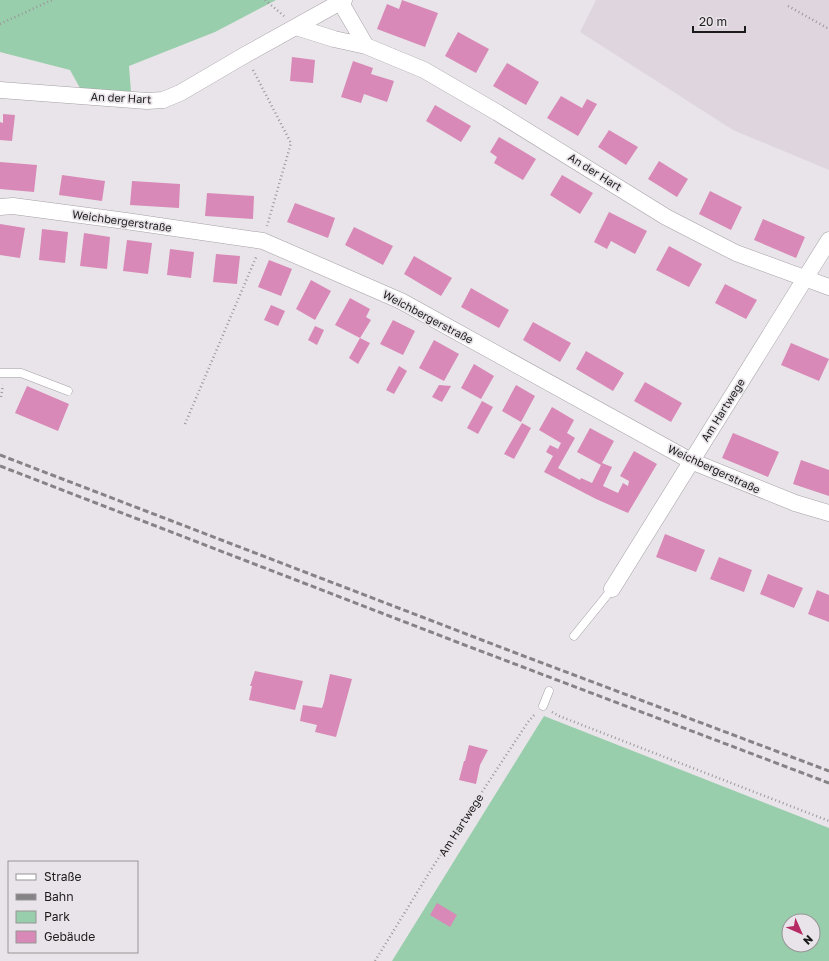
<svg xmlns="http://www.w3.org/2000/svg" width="829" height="961" font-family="'Golos Text',sans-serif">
<rect width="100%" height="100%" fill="#e9e4e9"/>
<path fill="#dfd5df" d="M596 0H829V170L733 130 580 32Z"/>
<path fill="#98ceac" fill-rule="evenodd" d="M0 0H276L215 32 129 66 131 92 80 88 70 70 0 52Z
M544 716 829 828V961H392ZM789 921H813V945H789Z"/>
<path fill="#d889b7" d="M402 0 438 13 425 47 377 29 387 4 399 9Z
M458 32 489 49 476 73 445 56Z
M292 57 315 60 313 83 290 81Z
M353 61 373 68 371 74 394 81 387 102 364 94 361 103 341 97Z
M507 63 539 82 526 105 493 86Z
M561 96 582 108 587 99 597 104 578 136 547 118Z
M435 105 471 126 461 142 426 121Z
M3 114 15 115 12 141 0 140V122L3 123Z
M609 130 638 147 626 165 598 147Z
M499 137 536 159 523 180 494 163 497 157 490 152Z
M659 161 688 179 677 197 648 179Z
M0 162 37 165 34 192 0 189Z
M62 175 105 181 102 201 59 195Z
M562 175 593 193 580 214 550 195Z
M132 181 180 184 179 208 130 205Z
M710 191 742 207 731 230 699 214Z
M207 193 254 196 253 219 205 216Z
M295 203 335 218 328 238 287 222Z
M609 212 647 231 635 254 611 241 607 249 594 242Z
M763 219 805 237 796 258 754 240Z
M0 224 25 228 20 258 0 255Z
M354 227 393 246 383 265 345 245Z
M42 229 68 232 65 263 39 260Z
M84 233 110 237 107 269 80 266Z
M127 240 152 243 148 274 123 271Z
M669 246 702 264 689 287 656 270Z
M170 249 194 252 191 278 167 275Z
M216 254 240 256 237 284 213 282Z
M414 256 452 278 441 296 404 274Z
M269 260 292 269 281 296 258 287Z
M311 280 331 291 315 320 296 309Z
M725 284 757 300 746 319 715 303Z
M471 288 509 310 499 328 461 307Z
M350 298 370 309 366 317 371 320 360 338 370 343 358 364 349 358 360 338 335 325Z
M271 305 285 311 278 326 264 320Z
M393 320 415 331 403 355 380 344Z
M533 322 571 343 560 362 523 340Z
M315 326 324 330 317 345 308 340Z
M434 340 459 354 444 381 419 368Z
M791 343 829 359 819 381 781 365Z
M586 351 624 373 613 391 576 369Z
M474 364 494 376 481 399 461 388Z
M399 366 407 371 394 394 386 390Z
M645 382 682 403 671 422 634 401Z
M439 385 451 386 442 402 432 397Z
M516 385 535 396 521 422 502 411Z
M27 386 69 404 58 431 15 413Z
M482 401 493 407 478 434 467 428Z
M552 407 574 420 567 433 575 438 558 468 580 480 581 478 592 483 601 465 577 452 590 428 614 441 602 463 612 467 603 486 618 493 623 483 628 486 629 481 620 476 634 451 657 464 628 513 596 499 544 472 553 456 546 452 550 445 558 449 561 443 539 430Z
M522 423 531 428 514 459 504 454Z
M733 433 779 452 768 477 722 458Z
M801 460 829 470V496L793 484Z
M665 534 705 550 696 572 656 557Z
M719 557 752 570 744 592 710 579Z
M768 574 803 588 794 608 760 594Z
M817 590 829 595V622L808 614Z
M255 671 303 681 295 710 249 700 252 686H250Z
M330 674 352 679 336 737 315 732 317 725 300 721 303 705 322 708 324 702Z
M469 745 488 750 480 765 476 784 459 780 464 761H465Z
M437 903 457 915 450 927 430 915Z"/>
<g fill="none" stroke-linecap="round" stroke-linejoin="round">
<g stroke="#a5a0a5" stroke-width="9">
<path id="service" d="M0 373H21L68 391
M574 636 612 589
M543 706 549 691"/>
</g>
<g stroke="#a5a0a5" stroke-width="17">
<path id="minor" d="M341 3 366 46
M296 27 334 39 366 46 424 70 498 113 666 217 736 253 829 287
M0 90 147 101 163 100 180 93 245 55 344 0
M0 207 13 206 126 221 263 241 401 301 691 461 795 503 829 513
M612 589 829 240"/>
</g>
<path stroke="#9a979a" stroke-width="2.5" stroke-dasharray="1 3" stroke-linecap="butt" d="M265 0 284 16
M788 6 829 29
M0 24 52 0
M253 70 291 143 267 226
M1 397 3 385
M185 424 257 255
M552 712 559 716 829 821
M375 961 434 865 528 722 535 714"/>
<use href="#service" stroke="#fff" stroke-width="8"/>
<use href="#minor" stroke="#fff" stroke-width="16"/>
<path stroke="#868386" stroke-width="3" stroke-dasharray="6 3" stroke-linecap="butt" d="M0 455 521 655 829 771
M0 466 462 644 829 783"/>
</g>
<g text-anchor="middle" stroke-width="3.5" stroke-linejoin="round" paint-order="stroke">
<g font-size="11" fill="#1c1b1c" stroke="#e9e4e9">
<text transform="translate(121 98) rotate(3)" y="4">An der Hart</text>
<text transform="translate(595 172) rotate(32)" y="4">An der Hart</text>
<text transform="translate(122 221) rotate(8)" y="4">Weichbergerstraße</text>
<text transform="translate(428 317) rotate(28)" y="4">Weichbergerstraße</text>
<text transform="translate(723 410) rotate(-58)" y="4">Am Hartwege</text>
<text transform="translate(714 469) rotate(25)" y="4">Weichbergerstraße</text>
<text transform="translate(461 825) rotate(-57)" y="4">Am Hartwege</text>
</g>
</g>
<rect x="8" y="861" width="130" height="92" fill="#e9e4e9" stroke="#979497"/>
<rect x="16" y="874" width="20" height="6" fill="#ffffff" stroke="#979497"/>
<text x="44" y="881" font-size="12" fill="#1c1b1c">Straße</text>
<rect x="16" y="894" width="20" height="6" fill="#868386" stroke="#979497"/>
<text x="44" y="901" font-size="12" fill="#1c1b1c">Bahn</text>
<rect x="16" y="911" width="20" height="12" fill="#98ceac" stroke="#979497"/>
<text x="44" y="921" font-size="12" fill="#1c1b1c">Park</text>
<rect x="16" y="931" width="20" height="12" fill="#d889b7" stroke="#979497"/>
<text x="44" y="941" font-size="12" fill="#1c1b1c">Gebäude</text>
<g transform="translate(801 933) rotate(135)"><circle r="19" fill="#e9e4e9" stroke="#979497"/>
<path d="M0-3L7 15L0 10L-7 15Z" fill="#b72b65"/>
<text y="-6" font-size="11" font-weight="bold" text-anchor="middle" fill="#1c1b1c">N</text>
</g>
<path d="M693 26v6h52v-6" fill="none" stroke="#1c1b1c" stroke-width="2"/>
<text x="699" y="26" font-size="12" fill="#1c1b1c" stroke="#e9e4e9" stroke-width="3" paint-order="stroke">20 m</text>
</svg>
